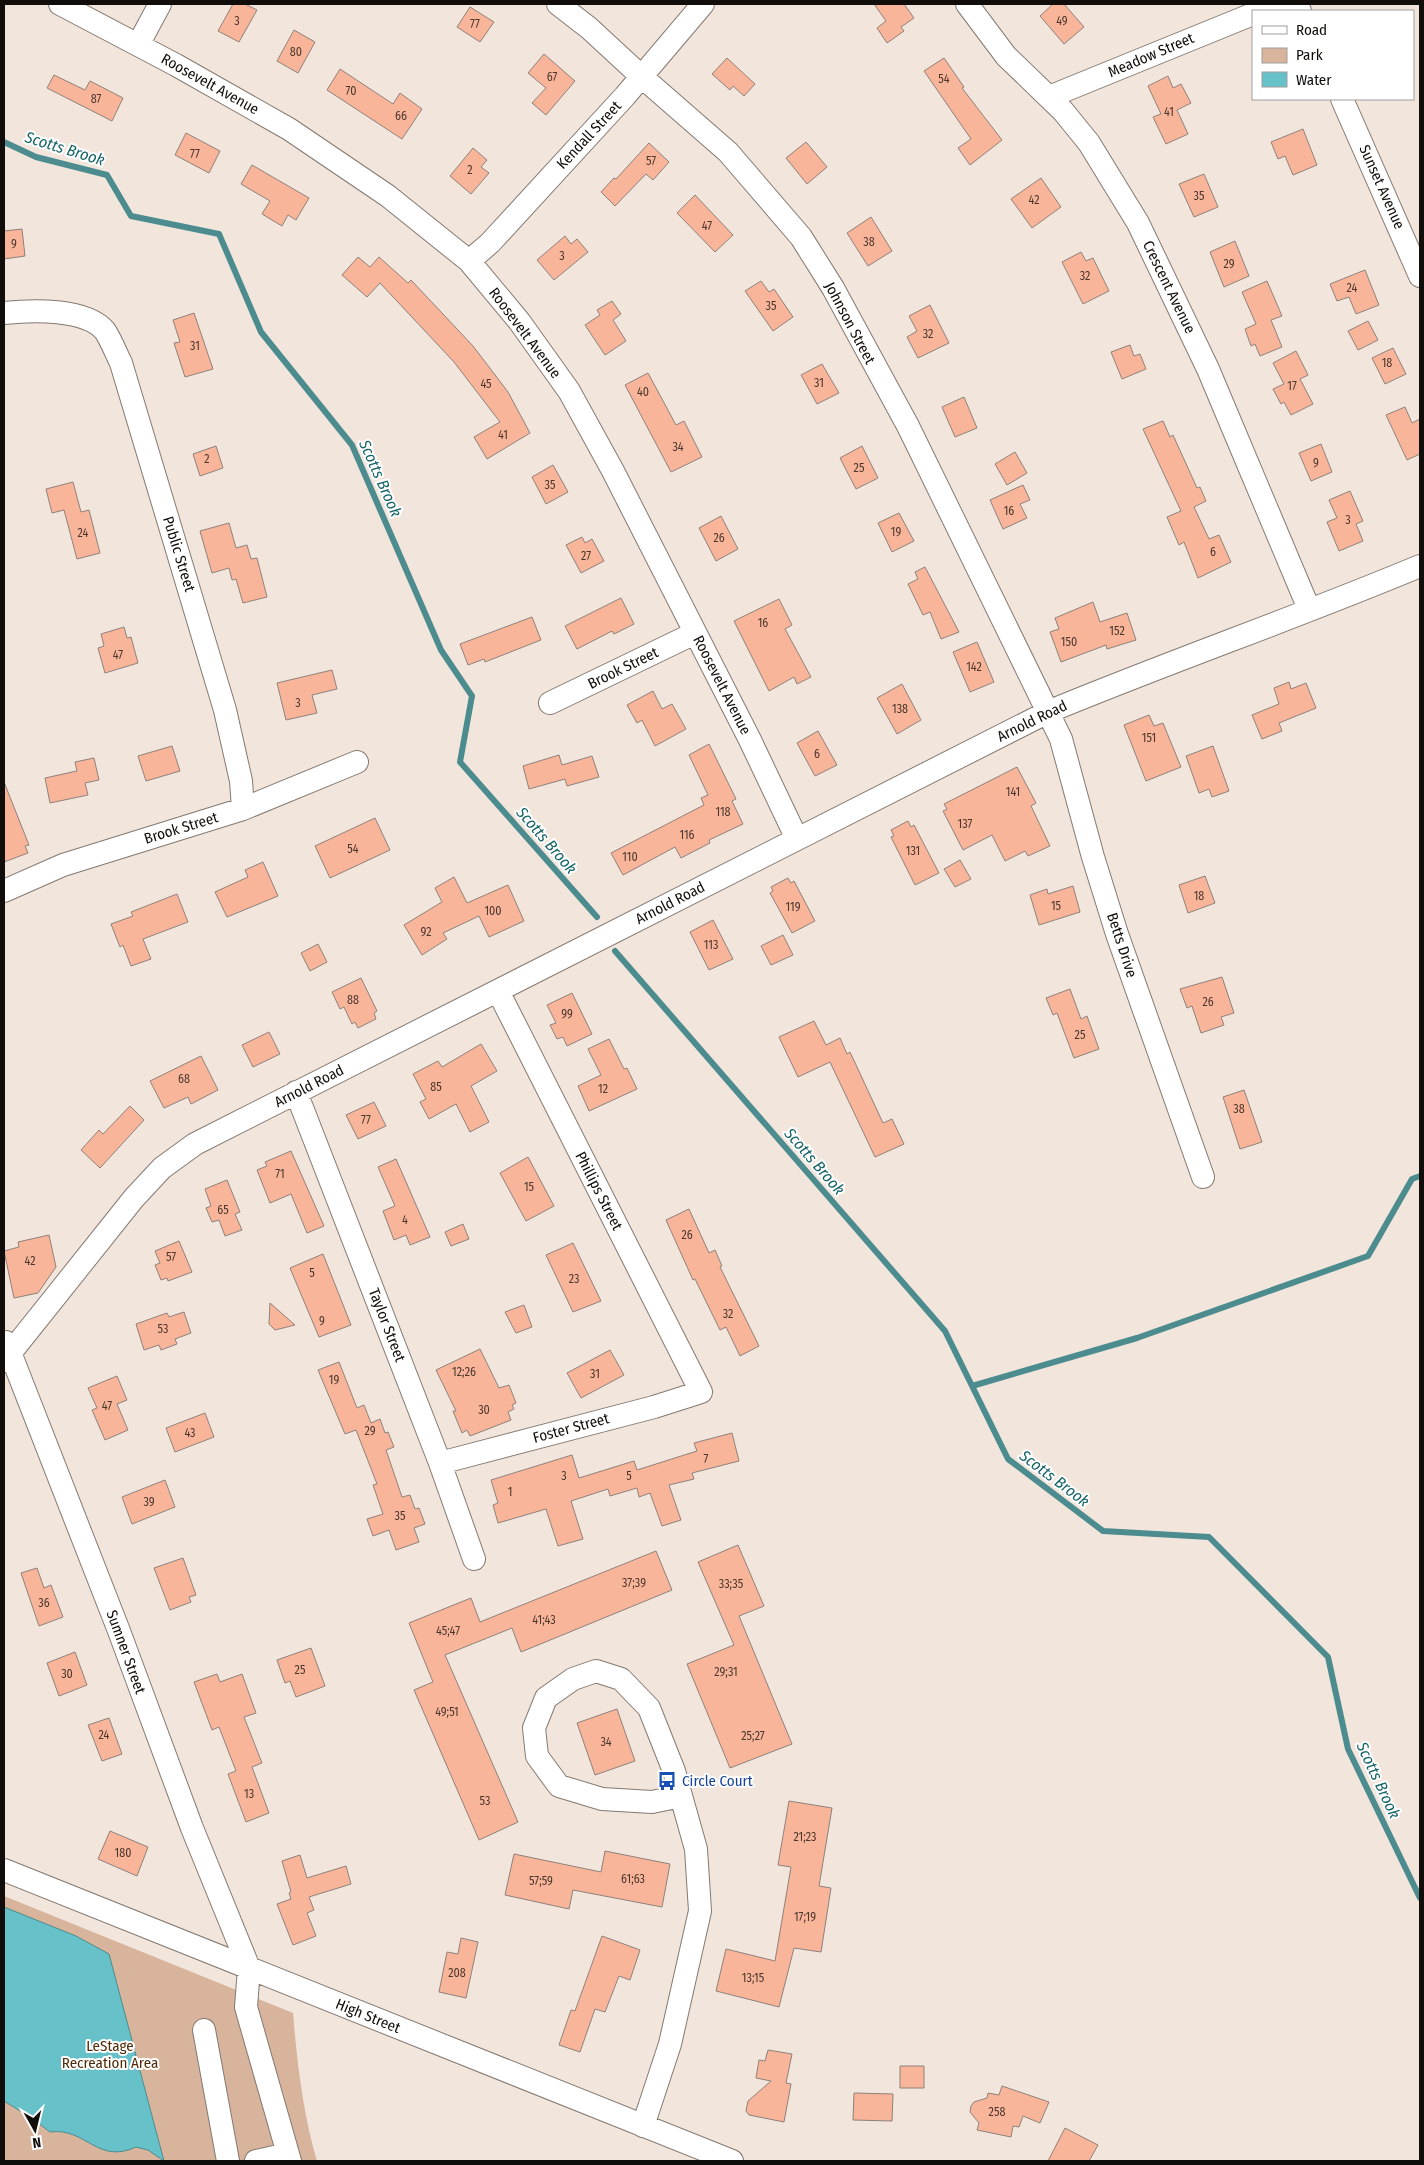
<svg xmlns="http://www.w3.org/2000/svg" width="1424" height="2165" font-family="'Fira Sans Condensed',sans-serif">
<rect width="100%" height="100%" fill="#f1e5dc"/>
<path fill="#d7b49b" d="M4 1896 293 2013C297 2062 303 2114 317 2161H4Z"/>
<path fill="#66c2c8" stroke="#4c8c8f" d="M4 1907 76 1936 109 1954 164 2161 148 2150 136 2147C97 2165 86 2127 50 2132L30 2117 4 2101Z"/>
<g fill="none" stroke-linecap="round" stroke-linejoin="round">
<path stroke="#4c8c8f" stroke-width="6" d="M4 142 36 157 107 175 131 216 219 234 261 332 352 445 441 650 472 696 460 762 597 917
M615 951 945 1331 1008 1459 1103 1531 1209 1537 1328 1657 1348 1749 1420 1898
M972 1386 1137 1338 1368 1256 1412 1179 1420 1176"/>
</g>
<path fill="#f9b599" stroke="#8e817c" d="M233 4H245L257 10 239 42 218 31Z
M874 4H904L914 18 901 27 904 31 887 43 877 28 886 21Z
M1053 4H1064L1084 27 1064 44 1040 16Z
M470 7 494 22 480 42 457 27Z
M294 30 315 42 298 73 277 61Z
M544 54 575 81 546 115 532 103 546 88 528 73Z
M727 58 755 84 744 96 733 86 730 90 712 74Z
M944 58 964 87 962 88 1002 140 970 165 958 148 971 139 924 71Z
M340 69 393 104 400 93 422 109 402 139 327 90Z
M54 75 85 90 90 81 123 98 112 121 47 88Z
M1168 76 1173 88 1181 84 1191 103 1177 110 1188 134 1166 144 1153 117 1161 114 1148 86Z
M1303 129 1317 165 1293 175 1285 156 1278 159 1271 142Z
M186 133 220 151 209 173 175 155Z
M806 142 827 167 807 184 786 158Z
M649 143 669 162 653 180 646 174 615 206 601 192 614 178 616 179Z
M473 148 487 160 481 167 489 173 471 194 450 176Z
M252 165 309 198 296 220 288 215 282 226 262 214 270 201 241 184Z
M1204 174 1218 207 1194 217 1179 184Z
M1041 178 1061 207 1032 228 1011 199Z
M695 195 733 235 715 252 677 213Z
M871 217 892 251 868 266 847 233Z
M22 229 25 256 4 259V231Z
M565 236 571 244 577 239 588 252 554 280 537 260Z
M1235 241 1249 276 1224 287 1210 252Z
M1081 252 1086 261 1093 258 1109 291 1083 304 1062 262Z
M358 257 370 267 379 257 408 283 411 280 473 346 508 392 530 433 487 459 474 437 500 422 454 362 380 283 367 297 342 275Z
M1365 270 1379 305 1356 314 1349 297 1337 301 1330 284Z
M761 281 769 292 774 289 793 317 773 331 745 291Z
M1267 281 1282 316 1271 320 1282 347 1260 356 1255 344 1251 346 1245 329 1256 324 1242 292Z
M612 301 621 314 613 320 626 341 605 355 585 325 600 315 597 310Z
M930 305 949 343 918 358 907 337 917 331 909 316Z
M194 313 213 369 185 377 174 343 180 342 173 320Z
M1368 321 1378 340 1358 350 1348 331Z
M1130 345 1134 356 1140 354 1146 369 1122 379 1111 352Z
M1393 348 1406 374 1385 384 1372 358Z
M1296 351 1308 375 1300 379 1313 404 1291 415 1284 402 1281 404 1273 389 1284 384 1273 363Z
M822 364 839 393 817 404 801 375Z
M648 373 676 425 684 421 702 457 671 472 625 385Z
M964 397 977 428 955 437 942 407Z
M1405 407 1412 423 1420 419V454L1407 460 1386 415Z
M1163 421 1170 437 1173 435 1197 488 1200 487 1206 501 1194 507 1209 539 1219 535 1231 562 1198 578 1184 542 1179 545 1167 517 1181 511 1143 429Z
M1321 444 1332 472 1311 481 1299 453Z
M216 446 223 468 200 476 193 454Z
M862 446 878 478 856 489 840 458Z
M1015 452 1027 473 1007 485 995 464Z
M553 465 568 492 546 504 532 477Z
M73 482 81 512 89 510 100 553 77 559 64 510 52 513 46 489Z
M1023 485 1030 500 1020 504 1027 518 1003 529 990 500Z
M1350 491 1363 521 1356 524 1363 541 1339 551 1327 522 1337 518 1329 500Z
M899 513 914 541 892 552 878 523Z
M721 516 738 549 716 561 699 528Z
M229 523 236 548 247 545 251 559 257 558 267 597 243 603 236 579 232 580 229 568 212 573 200 531Z
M582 537 585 543 592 539 604 561 581 573 566 545Z
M925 567 959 632 941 639 930 612 923 615 908 584 918 579 915 572Z
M621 598 634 624 614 634 612 631 577 649 565 626Z
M779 599 792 625 785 629 811 677 797 684 794 677 769 691 734 621Z
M1093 602 1100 622 1127 613 1136 640 1107 649 1106 645 1061 662 1050 632 1059 629 1055 618Z
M532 617 541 640 485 662 484 659 468 665 460 644Z
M124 627 127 638 131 637 138 663 105 673 98 648 104 646 101 634Z
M977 642 994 682 970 692 953 652Z
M332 670 337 689 312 695 317 713 286 720 277 683Z
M1289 682 1291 689 1306 683 1316 708 1279 723 1282 731 1262 739 1252 715 1279 704 1274 688Z
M902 684 921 720 897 734 877 698Z
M653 691 662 709 672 704 686 729 655 746 642 720 637 723 627 705Z
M1149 715 1154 726 1163 723 1181 767 1146 781 1124 725Z
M818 731 837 765 815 776 797 743Z
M709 744 736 799 732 801 743 824 709 840 710 843 681 858 675 847 623 875 611 853 704 805 701 798 708 795 689 755Z
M172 746 180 771 146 781 138 756Z
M1213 746 1229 791 1212 797 1209 789 1199 793 1186 756Z
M559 755 562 765 592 756 599 777 567 786 565 779 529 789 523 766Z
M94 758 99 780 85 783 88 795 50 803 45 778 77 771 75 762Z
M1017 767 1036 803 1031 806 1050 846 1028 856 1025 851 1005 861 992 835 963 850 943 811 947 809 944 804Z
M4 782 29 845 25 846 28 853 4 862Z
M375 818 390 850 330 878 315 846Z
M908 821 911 827 914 825 939 873 915 885 891 837 894 836 891 830Z
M960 860 971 879 955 887 944 869Z
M263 862 278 896 227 917 215 892 248 877 245 870Z
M1205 876 1215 903 1188 913 1179 885Z
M454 877 467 903 508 885 524 921 489 937 479 916 443 933 447 939 422 955 404 925 442 902 435 888Z
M788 878 791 883 794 881 815 921 792 933 770 893 773 891 771 887Z
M1073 886 1080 912 1039 925 1030 895 1047 889 1048 894Z
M177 894 188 922 143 939 151 959 131 966 123 945 120 947 111 924 133 916 131 912Z
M713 920 733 959 709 970 690 932Z
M783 935 793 955 771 965 761 946Z
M318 944 327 962 310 971 301 953Z
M1222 977 1234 1013 1221 1017 1224 1025 1201 1033 1192 1006 1187 1008 1180 989Z
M361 978 377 1011 374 1013 376 1019 358 1028 355 1022 352 1024 344 1007 340 1009 332 992Z
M1070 989 1081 1019 1087 1016 1099 1049 1074 1058 1057 1013 1053 1015 1046 998Z
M572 993 592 1034 567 1046 563 1037 557 1039 550 1025 556 1023 547 1005Z
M814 1021 826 1045 840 1038 847 1054 850 1052 883 1123 892 1119 904 1144 875 1157 830 1062 798 1077 779 1037Z
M269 1032 280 1054 253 1067 242 1045Z
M609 1039 624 1069 627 1068 637 1089 589 1111 578 1086 601 1075 588 1049Z
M481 1044 497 1071 471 1086 489 1122 470 1132 456 1104 429 1119 420 1102 426 1099 413 1074 438 1061 442 1067Z
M201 1056 218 1090 191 1104 188 1097 164 1108 150 1081Z
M1244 1090 1262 1142 1240 1149 1223 1097Z
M374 1102 386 1126 358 1139 346 1115Z
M130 1106 144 1120 100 1168 81 1150 99 1130 103 1134Z
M291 1151 324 1226 307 1233 291 1194 270 1203 257 1170 267 1166 265 1162Z
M528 1157 554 1206 526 1221 500 1173Z
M396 1159 430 1237 410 1245 406 1235 394 1240 383 1211 395 1206 378 1167Z
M227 1180 240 1212 235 1214 242 1230 225 1236 219 1220 212 1222 206 1208 211 1206 205 1189Z
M689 1209 709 1253 715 1250 722 1266 720 1267 759 1346 740 1356 726 1327 720 1330 695 1279 693 1280 666 1220Z
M463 1224 469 1239 451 1246 445 1232Z
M49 1235 56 1267 38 1293 14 1298 4 1251 19 1247 18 1242Z
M179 1241 192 1272 168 1281 167 1278 161 1280 155 1265 160 1263 155 1251Z
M573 1243 601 1301 573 1312 546 1255Z
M323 1254 351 1325 319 1337 290 1268Z
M270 1303 295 1325 275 1330 269 1324Z
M524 1305 532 1327 516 1333 505 1312Z
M184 1312 191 1333 175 1339 177 1344 161 1350 159 1345 144 1350 136 1324 167 1313 169 1317Z
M480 1349 499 1388 509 1385 516 1403 512 1405 514 1409 508 1412 511 1420 470 1436 467 1430 462 1433 453 1411H456L436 1370Z
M610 1350 624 1375 581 1398 567 1373Z
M339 1362 357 1408 364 1405 371 1423 380 1419 385 1433 388 1432 394 1447 386 1450 402 1497 410 1495 415 1509 419 1508 425 1524 414 1528 419 1542 396 1550 389 1530 373 1536 367 1519 383 1514 373 1485 377 1484 356 1430 345 1434 318 1370Z
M117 1376 127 1400 117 1404 128 1430 105 1440 92 1410 97 1408 88 1388Z
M205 1413 214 1437 175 1452 166 1428Z
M732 1433 739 1461 692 1473 694 1479 669 1485 681 1520 662 1526 650 1493 639 1497 637 1488 610 1496 608 1489 571 1501 583 1539 558 1546 546 1509 498 1523 493 1505 498 1503 491 1480 572 1455 579 1478 634 1461 637 1470 697 1451 694 1443Z
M165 1480 175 1507 132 1524 122 1497Z
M738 1545 764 1606 739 1616 792 1744 730 1768 687 1664 734 1645 698 1562Z
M656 1551 672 1590 521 1652 512 1628 445 1655 518 1822 479 1840 414 1690 433 1682 409 1623 471 1598 480 1622Z
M183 1558 196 1595 189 1597 191 1602 170 1610 154 1568Z
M37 1568 44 1588 51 1585 63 1617 39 1626 21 1573Z
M311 1648 325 1686 296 1697 290 1681 285 1683 277 1660Z
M75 1652 87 1685 59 1696 47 1663Z
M217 1674 220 1682 242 1674 256 1713 244 1717 262 1763 252 1767 269 1813 246 1822 228 1774 236 1771 219 1727 212 1730 194 1682Z
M617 1709 635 1761 595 1775 577 1723Z
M109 1718 122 1754 102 1761 88 1725Z
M789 1801 832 1808 819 1886 831 1888 821 1952 794 1948 779 2007 716 1991 726 1949 775 1961 791 1867 778 1865Z
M110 1831 148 1847 137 1876 98 1859Z
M605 1851 670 1864 662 1907 573 1890 569 1909 505 1895 514 1854 601 1872Z
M300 1855 307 1878 346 1866 351 1884 309 1897 314 1910 307 1913 316 1936 293 1945 277 1904 291 1899 289 1893 291 1892 282 1861Z
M602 1936 640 1950 630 1980 619 1976 605 2012 595 2009 580 2052 559 2045 571 2010 575 2011Z
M461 1938 478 1942 466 1998 439 1992 447 1952 458 1954Z
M768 2050 792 2054 786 2083 791 2084 784 2122 749 2115 746 2111 748 2101 771 2081 756 2078 759 2060 765 2061Z
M900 2066H924V2088H900Z
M1002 2086 1049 2102 1040 2123 1023 2116 1019 2127 1013 2126 1011 2137 977 2130 979 2123 970 2112 971 2106 974 2102 987 2098 988 2093 999 2095Z
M854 2093 893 2094 892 2121 853 2120Z
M1065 2128 1098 2145 1089 2161H1048Z"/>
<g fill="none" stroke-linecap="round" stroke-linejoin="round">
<g stroke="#847971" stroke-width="24">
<path id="minor" d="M60 4 176 65 289 129 388 196 469 261 519 321 569 391 613 471 750 740 797 839
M558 4 589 28 642 77 728 152 801 237 833 288 908 426 1061 739 1093 857 1117 934 1203 1177
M967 4 1006 56 1063 111 1089 143 1138 223 1208 369 1309 609
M1297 4 1300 11
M1259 11 1280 4
M138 45 160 4
M1049 97 1253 14
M1342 99 1420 276
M469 261 490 243 625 96 703 4
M4 313C31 310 86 308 105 331 111 340 116 353 121 363L225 710 241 781 243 809
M550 703 695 633
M4 891 63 865 243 809 357 762
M296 1092 440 1463 474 1559
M6 1342 119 1631 192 1828 249 1968 246 2007 290 2161
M4 1361 134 1198 162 1168 195 1144 1048 712C1171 661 1298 617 1420 566
M440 1463 654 1407 701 1392 498 991
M4 1870 732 2161
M204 2030 228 2161
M643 2126 670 2044 700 1911 696 1849 674 1771 649 1708 621 1679 596 1671 573 1679 546 1698 534 1728 537 1756 559 1786 602 1799 652 1802 681 1796
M256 2161 288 2154"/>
</g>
<use href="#minor" stroke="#fff" stroke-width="22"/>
</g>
<defs>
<g id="bus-bare" transform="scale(1.5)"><path d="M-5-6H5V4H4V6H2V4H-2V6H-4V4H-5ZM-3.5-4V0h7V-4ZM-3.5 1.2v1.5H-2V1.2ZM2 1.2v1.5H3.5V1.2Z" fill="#1a4fb4" stroke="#fff" stroke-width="2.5" paint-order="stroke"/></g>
</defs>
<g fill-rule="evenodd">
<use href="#bus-bare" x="667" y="1781"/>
</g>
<g text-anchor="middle" stroke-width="4" stroke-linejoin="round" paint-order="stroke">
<g font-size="12" fill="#4b372e">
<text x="237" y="25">3</text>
<text x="1062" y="25">49</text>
<text x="475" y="28">77</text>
<text x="296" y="56">80</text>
<text x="552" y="81">67</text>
<text x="944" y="83">54</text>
<text x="351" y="95">70</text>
<text x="96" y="103">87</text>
<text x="1169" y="116">41</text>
<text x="401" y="120">66</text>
<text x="195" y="158">77</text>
<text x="651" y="165">57</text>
<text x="470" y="174">2</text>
<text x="1199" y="200">35</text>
<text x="1034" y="204">42</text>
<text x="707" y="230">47</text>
<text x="869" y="246">38</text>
<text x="14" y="248">9</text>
<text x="562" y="260">3</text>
<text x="1229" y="268">29</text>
<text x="1085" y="280">32</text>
<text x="1352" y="292">24</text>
<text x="771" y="310">35</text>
<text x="928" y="338">32</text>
<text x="195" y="350">31</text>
<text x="1387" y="367">18</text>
<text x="819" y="387">31</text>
<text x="486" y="388">45</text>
<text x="1292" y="390">17</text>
<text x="643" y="396">40</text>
<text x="503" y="439">41</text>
<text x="678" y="451">34</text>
<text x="207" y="463">2</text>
<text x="1316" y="467">9</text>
<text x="859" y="472">25</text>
<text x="550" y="489">35</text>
<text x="1009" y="515">16</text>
<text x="1348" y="524">3</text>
<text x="896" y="536">19</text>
<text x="83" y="537">24</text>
<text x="719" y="542">26</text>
<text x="1213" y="556">6</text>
<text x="586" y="560">27</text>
<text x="763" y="627">16</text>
<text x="1117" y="635">152</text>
<text x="1069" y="646">150</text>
<text x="118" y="659">47</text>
<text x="974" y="671">142</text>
<text x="298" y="707">3</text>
<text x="900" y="713">138</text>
<text x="1149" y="742">151</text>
<text x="817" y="758">6</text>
<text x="1013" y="796">141</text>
<text x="723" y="816">118</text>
<text x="965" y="828">137</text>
<text x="687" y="839">116</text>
<text x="353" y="853">54</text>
<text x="913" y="855">131</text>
<text x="630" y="861">110</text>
<text x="1199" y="900">18</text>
<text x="1056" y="910">15</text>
<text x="793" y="911">119</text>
<text x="493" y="915">100</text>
<text x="426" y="936">92</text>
<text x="711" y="949">113</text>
<text x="353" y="1004">88</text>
<text x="1208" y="1006">26</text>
<text x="567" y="1018">99</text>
<text x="1080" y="1039">25</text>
<text x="184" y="1083">68</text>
<text x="436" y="1091">85</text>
<text x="603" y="1093">12</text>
<text x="1239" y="1113">38</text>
<text x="366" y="1124">77</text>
<text x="280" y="1178">71</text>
<text x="529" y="1191">15</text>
<text x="223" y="1214">65</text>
<text x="405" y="1224">4</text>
<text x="687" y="1239">26</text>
<text x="171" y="1261">57</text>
<text x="30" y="1265">42</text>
<text x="312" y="1277">5</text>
<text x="574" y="1283">23</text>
<text x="728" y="1318">32</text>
<text x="322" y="1325">9</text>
<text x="163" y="1333">53</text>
<text x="464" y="1376">12;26</text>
<text x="595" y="1378">31</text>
<text x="334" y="1384">19</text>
<text x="107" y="1410">47</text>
<text x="484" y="1414">30</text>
<text x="370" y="1435">29</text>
<text x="190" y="1437">43</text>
<text x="706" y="1463">7</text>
<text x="564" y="1480">3</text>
<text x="629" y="1480">5</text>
<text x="510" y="1496">1</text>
<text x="149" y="1506">39</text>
<text x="400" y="1520">35</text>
<text x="634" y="1587">37;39</text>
<text x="731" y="1588">33;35</text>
<text x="44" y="1607">36</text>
<text x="544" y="1624">41;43</text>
<text x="448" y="1635">45;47</text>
<text x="300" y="1674">25</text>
<text x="726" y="1676">29;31</text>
<text x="67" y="1678">30</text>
<text x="447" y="1716">49;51</text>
<text x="104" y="1739">24</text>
<text x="753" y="1740">25;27</text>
<text x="606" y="1746">34</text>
<text x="249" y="1798">13</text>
<text x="485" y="1805">53</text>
<text x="805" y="1841">21;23</text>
<text x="123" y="1857">180</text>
<text x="633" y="1883">61;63</text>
<text x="541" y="1885">57;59</text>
<text x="805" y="1921">17;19</text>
<text x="457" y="1977">208</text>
<text x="753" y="1982">13;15</text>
<text x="997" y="2116">258</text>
</g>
<g font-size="15" fill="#110d0a" stroke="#fff">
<text transform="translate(1151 55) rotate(-23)" y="5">Meadow Street</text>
<text transform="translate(210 84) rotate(29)" y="5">Roosevelt Avenue</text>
<text transform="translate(589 135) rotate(-47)" y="5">Kendall Street</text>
<text transform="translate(1382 187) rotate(66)" y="5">Sunset Avenue</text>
<text transform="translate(1169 287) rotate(64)" y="5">Crescent Avenue</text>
<text transform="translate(850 323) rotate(62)" y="5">Johnson Street</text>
<text transform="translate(525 333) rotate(53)" y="5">Roosevelt Avenue</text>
<text transform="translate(179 554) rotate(73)" y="5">Public Street</text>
<text transform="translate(623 668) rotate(-26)" y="5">Brook Street</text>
<text transform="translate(722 685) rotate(63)" y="5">Roosevelt Avenue</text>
<text transform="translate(1032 721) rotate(-26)" y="5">Arnold Road</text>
<text transform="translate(181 828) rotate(-17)" y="5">Brook Street</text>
<text transform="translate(670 903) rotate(-27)" y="5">Arnold Road</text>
<text transform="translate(1122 945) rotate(72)" y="5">Betts Drive</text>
<text transform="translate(309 1086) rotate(-27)" y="5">Arnold Road</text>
<text transform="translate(599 1191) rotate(63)" y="5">Phillips Street</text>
<text transform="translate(387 1325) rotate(69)" y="5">Taylor Street</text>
<text transform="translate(571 1428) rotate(-15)" y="5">Foster Street</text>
<text transform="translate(126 1652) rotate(70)" y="5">Sumner Street</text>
<text transform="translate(368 2016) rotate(22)" y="5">High Street</text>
</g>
<g font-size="15" fill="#164399" stroke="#fff" text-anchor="start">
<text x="682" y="1786">Circle Court</text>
</g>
<g font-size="15" fill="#4f2a08" stroke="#fff">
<text x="110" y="2051">LeStage<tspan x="110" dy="17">Recreation Area</tspan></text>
</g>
<g font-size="16" font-style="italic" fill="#156367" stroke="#fff">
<text transform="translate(65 148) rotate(17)" y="6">Scotts Brook</text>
<text transform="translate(381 478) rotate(66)" y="6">Scotts Brook</text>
<text transform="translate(547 840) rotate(49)" y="6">Scotts Brook</text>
<text transform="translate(815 1161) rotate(49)" y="6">Scotts Brook</text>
<text transform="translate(1055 1478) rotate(37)" y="6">Scotts Brook</text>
<text transform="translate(1379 1780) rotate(65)" y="6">Scotts Brook</text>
</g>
</g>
<rect width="1424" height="2165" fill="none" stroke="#110d0a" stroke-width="10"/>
<rect x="1252" y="10" width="162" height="90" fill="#ffffff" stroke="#a09e9d"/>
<rect x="1262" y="26" width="25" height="8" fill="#ffffff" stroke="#a09e9d"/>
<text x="1296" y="35" font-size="15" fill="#110d0a">Road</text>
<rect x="1262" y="48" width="25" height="15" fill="#d7b49b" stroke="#a09e9d"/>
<text x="1296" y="60" font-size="15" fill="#110d0a">Park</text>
<rect x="1262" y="72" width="25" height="15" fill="#66c2c8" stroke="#a09e9d"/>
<text x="1296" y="85" font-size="15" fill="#110d0a">Water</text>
<g transform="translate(35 2130) rotate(172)" stroke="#ffffff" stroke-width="4" paint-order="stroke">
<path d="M0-4L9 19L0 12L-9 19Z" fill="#110d0a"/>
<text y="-8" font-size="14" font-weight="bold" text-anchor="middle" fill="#110d0a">N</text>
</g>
</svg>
